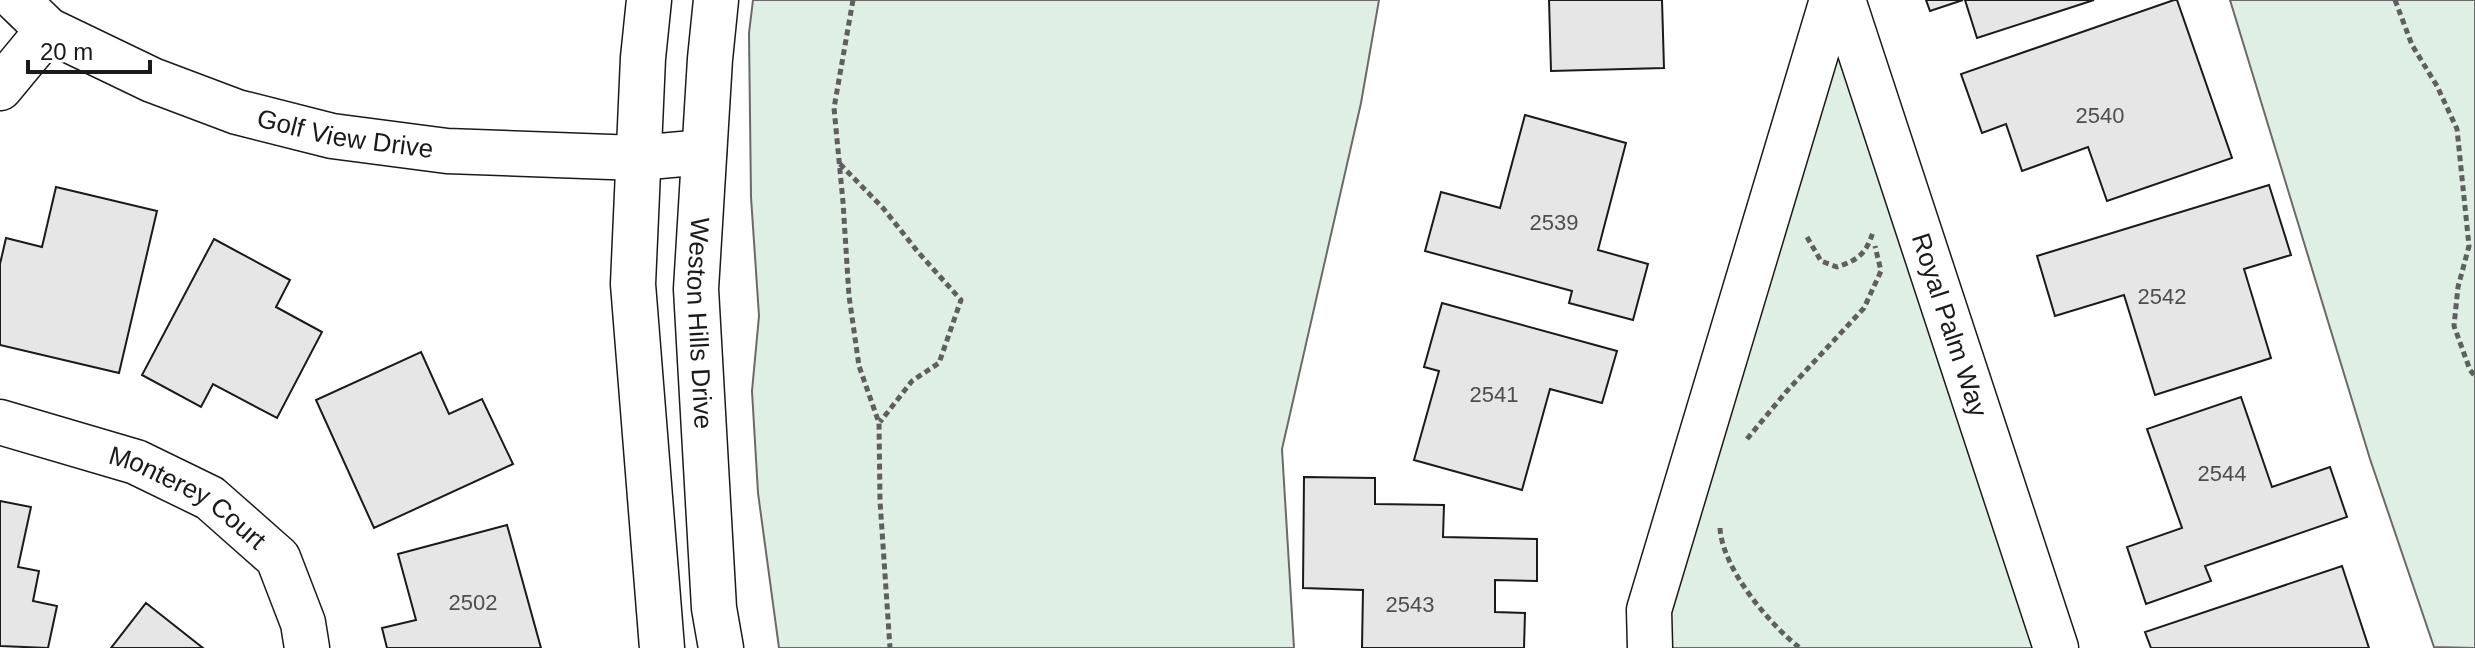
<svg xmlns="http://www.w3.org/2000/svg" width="2475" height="648" font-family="Arial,sans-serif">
<rect width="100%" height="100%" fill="#fff"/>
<path fill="#e0efe3" stroke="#6a6a6a" stroke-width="2" d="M753 0H1379L1361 103 1282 449 1294 648H779L758 493 752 391 759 316 751 197 749 33Z
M1832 0 2056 648H1650Z
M2230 0H2475V648L2434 647 2370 459Z"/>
<path fill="#e6e6e6" stroke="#1a1a1a" stroke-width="2" d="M1549 0H1662L1664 68 1551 71Z
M1926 0H1963L1930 11Z
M1965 0H2094L1977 38Z
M2174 0H2177L2232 158 2107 201 2088 147 2022 171 2006 124 1982 133 1961 74Z
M1525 115 1626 143 1598 250 1648 264 1633 320 1569 303 1572 291 1425 251 1441 192 1500 208Z
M2269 185 2291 255 2244 269 2271 358 2155 395 2124 295 2055 316 2037 256Z
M56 187 157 211 119 373 0 345V264L6 238 42 247Z
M214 239 290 280 276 307 322 332 277 418 213 384 201 407 142 375Z
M1442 303 1617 351 1602 403 1550 389 1522 490 1414 460 1439 371 1424 367Z
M421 352 449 414 482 399 513 464 374 528 316 400Z
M2241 397 2272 487 2330 467 2347 517 2205 566 2211 581 2146 604 2127 547 2182 528 2147 429Z
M1304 477 1375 478V504L1444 505 1443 537 1537 539V581L1495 580V612L1525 613 1524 648H1362L1363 590 1303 588Z
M0 501 31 507 18 567 39 571 33 601 57 606 48 648 0 646Z
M507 525 541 648H387L382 628 416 620 398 554Z
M2342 566 2369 648H2151L2145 632Z
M146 603 203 648H111Z"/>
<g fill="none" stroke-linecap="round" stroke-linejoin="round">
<g stroke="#1a1a1a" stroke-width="47">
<g id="minor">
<path id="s1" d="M17 0 48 30 152 80 237 112 332 136 447 151 638 158 704 152"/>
<path d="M649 0 643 58 633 284 662 648"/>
<path id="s2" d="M716 0 710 59 696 289 714 608 721 648"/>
<path id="s3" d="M1843 0 2056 648"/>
<path d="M0 88 48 30"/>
<path id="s4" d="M0 422 136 462 210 498 278 558 303 623 307 648"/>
<path d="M1650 648 1649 610 1832 0"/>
</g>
</g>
<path stroke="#5f5f5f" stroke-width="5" stroke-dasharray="6 4" stroke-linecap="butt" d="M853 0 834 108 843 202 849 296 859 366 879 423 880 501 890 648
M2395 0 2412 45 2437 86 2457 129 2469 246 2458 287 2454 326 2470 370 2475 376
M840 164 883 208 918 252 961 300 939 363 912 381 880 422
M1807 237 1821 261 1837 267C1858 260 1866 254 1873 232
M1747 439 1786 392 1864 308 1881 271 1875 246
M1720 528C1722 568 1769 624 1800 648"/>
<use href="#minor" stroke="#fff" stroke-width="44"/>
</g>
<g text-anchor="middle" stroke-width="6" stroke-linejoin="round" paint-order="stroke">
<g font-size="22" fill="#4d4d4d">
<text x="2100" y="123">2540</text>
<text x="1554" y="230">2539</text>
<text x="2162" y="304">2542</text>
<text x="1494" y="402">2541</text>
<text x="2222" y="481">2544</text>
<text x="473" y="610">2502</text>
<text x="1410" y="612">2543</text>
</g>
<g font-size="26" fill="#1a1a1a" stroke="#fff">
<text dy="9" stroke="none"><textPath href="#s1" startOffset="360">Golf View Drive</textPath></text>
<text dy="9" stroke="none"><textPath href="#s2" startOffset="324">Weston Hills Drive</textPath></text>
<text dy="9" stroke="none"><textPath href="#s3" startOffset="342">Royal Palm Way</textPath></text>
<text dy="9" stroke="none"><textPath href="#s4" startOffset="204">Monterey Court</textPath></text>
</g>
</g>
<path d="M28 60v12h122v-12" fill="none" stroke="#1a1a1a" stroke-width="4"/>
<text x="40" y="60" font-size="24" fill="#1a1a1a" stroke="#ffffff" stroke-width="6" paint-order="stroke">20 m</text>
</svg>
